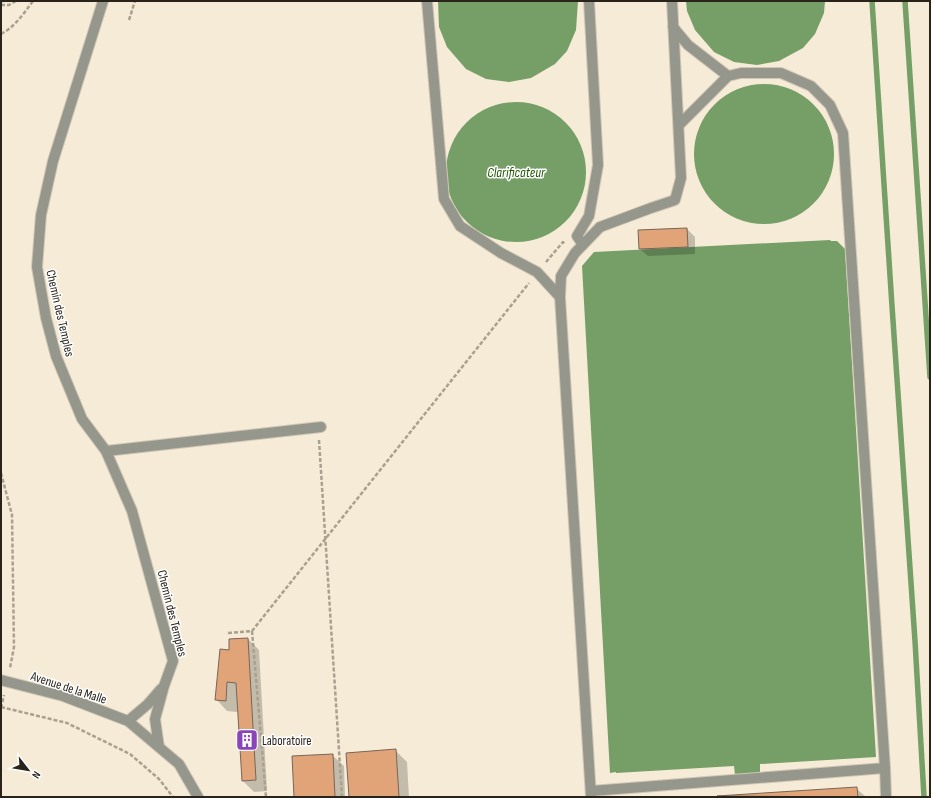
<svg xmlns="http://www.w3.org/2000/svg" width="931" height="798" font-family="'Sofia Sans Condensed',sans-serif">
<rect width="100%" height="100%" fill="#f6ebd6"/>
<path fill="#759f67" d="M438 1H578L576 30 567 51 555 64 531 78 509 82 486 79 466 69 447 47 439 27Z
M686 1H825L824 13 815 34 803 48 779 61 757 65 734 62 714 52 695 30 687 11Z
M694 154a70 70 0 1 1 140 0a70 70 0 1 1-140 0Z
M446 172a70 70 0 1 1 140 0a70 70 0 1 1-140 0Z
M830 240 831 241H837L845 249 876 757 760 764V774L735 775 734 766 616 773V772L610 773 582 266 594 252Z"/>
<path fill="#0003" d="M687 229 695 237V254L648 256 640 249 639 231Z
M248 639 259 650 267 791 254 792 243 781 238 706H237V712L227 711 216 699 230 651Z
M395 750 407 762 409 797H350Z
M332 755 344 766 345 797H295Z
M857 789 866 797H724Z"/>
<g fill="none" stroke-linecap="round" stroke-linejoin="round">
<path stroke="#759f67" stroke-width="5.5" d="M872 1 892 306 915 641 924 797
M905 1 930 377"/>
</g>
<path fill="#e0a478" stroke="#776558" d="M687 228 688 247 639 249 638 230Z
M248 638 256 780 242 781 236 683 227 682 226 701 215 700 220 649 229 650V639Z
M396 749 399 797H349L346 753Z
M333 754 335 797H294L292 756Z
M857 787 858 797 717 796Z"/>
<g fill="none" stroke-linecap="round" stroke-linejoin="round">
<g stroke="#d1c7b5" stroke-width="12">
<path id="service" d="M427 1 444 199 460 226 501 253 537 272 560 297
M673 27 688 45 728 76
M679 125 728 76 741 73H781L811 86 830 105 843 133 885 768 886 797
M583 245 577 236 589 216 598 165 589 1
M106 451 321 427
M591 791 885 768
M591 797 560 297 561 276 575 253 600 227 651 208 675 200 681 178 672 1"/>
</g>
<g stroke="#d1c7b5" stroke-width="12">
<path id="minor" d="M103 1 53 161 41 215 37 267 46 318 56 356 82 419 106 451 132 511 173 661 164 686 155 719 159 747
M1 680 63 696 128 721 179 764 198 797
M128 721 148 704 161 689"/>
</g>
<path stroke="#a9a090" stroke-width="2.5" stroke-dasharray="4 2" stroke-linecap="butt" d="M1 2 3 1
M1 5H9L16 1
M129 20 135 1
M1 34C15 27 24 13 33 1
M546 262 563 242 565 245
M319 440 342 797
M1 473 12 515 14 647 10 668
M252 631 266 797
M228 633 252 631 529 283
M1 707 67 723 130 754 159 779 173 797
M1 708 4 695"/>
<use href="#service" stroke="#95968c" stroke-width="10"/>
<use href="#minor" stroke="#95968c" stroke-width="10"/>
</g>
<defs>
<g id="building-square" transform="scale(1.15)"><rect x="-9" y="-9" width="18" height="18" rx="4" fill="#8945b9" stroke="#fff"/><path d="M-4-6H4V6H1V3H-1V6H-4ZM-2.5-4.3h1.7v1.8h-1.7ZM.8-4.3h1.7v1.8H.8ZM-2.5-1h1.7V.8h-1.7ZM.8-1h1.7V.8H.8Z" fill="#fff"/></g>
</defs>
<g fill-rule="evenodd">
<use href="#building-square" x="247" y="740"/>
</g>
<g text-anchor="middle" stroke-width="3" stroke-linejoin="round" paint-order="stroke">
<g font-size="13" fill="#28241c" stroke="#fff">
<text transform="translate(61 313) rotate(77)" y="5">Chemin des Temples</text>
<text transform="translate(173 613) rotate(76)" y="5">Chemin des Temples</text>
<text transform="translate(69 687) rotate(18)" y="5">Avenue de la Malle</text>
</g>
<g font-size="13" fill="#28241c" stroke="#fff" text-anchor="start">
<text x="262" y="745">Laboratoire</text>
</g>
<g font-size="14" font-style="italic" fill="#235906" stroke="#fff">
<text x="516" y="177">Clarificateur</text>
</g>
</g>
<rect width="931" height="798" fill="none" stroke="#28241c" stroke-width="4"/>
<g transform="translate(28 770) rotate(121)" stroke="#ffffff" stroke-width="3" paint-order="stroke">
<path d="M0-3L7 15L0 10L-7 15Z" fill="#28241c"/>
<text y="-6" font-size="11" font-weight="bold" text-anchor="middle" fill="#28241c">N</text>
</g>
</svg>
